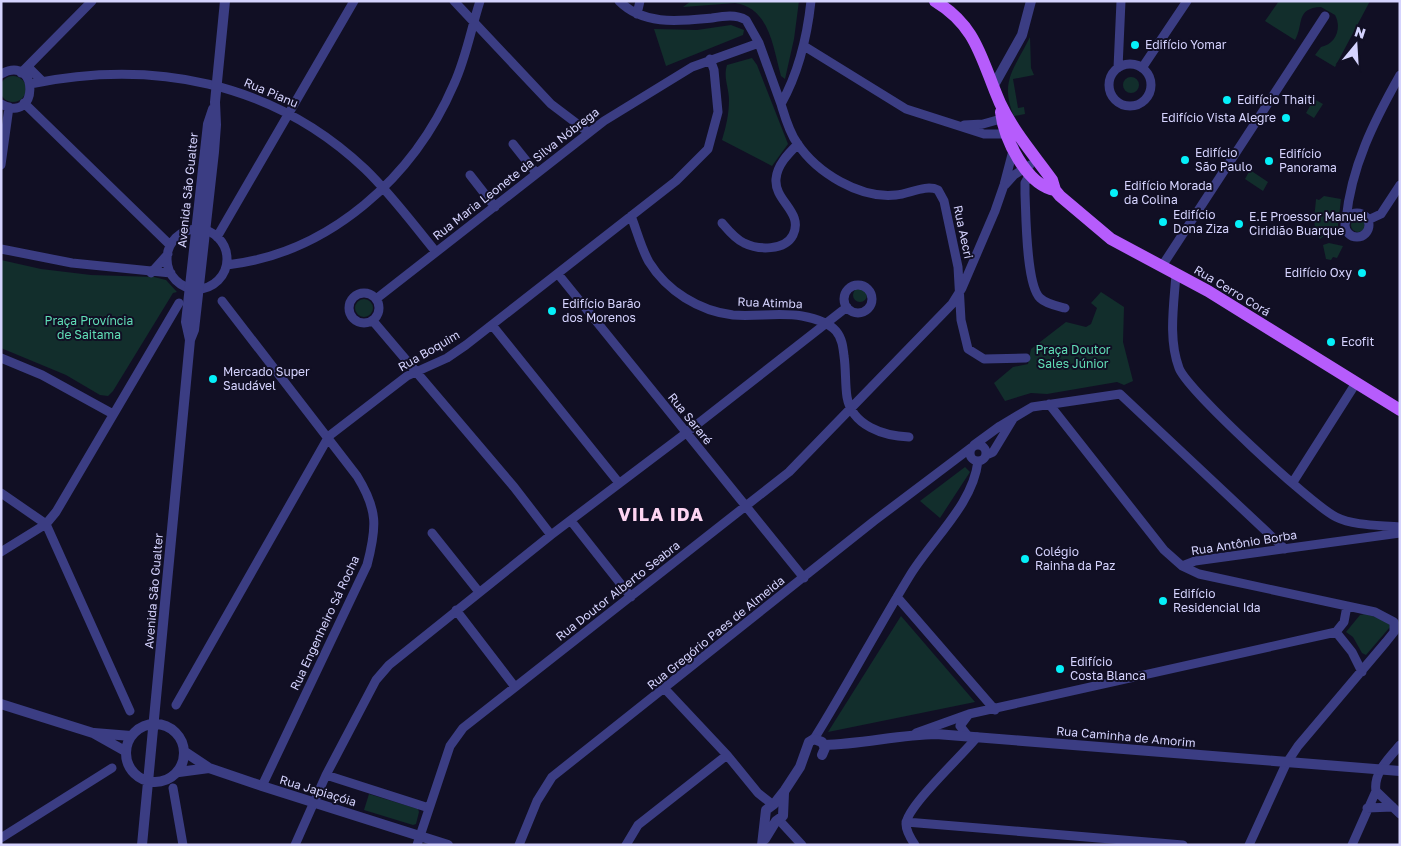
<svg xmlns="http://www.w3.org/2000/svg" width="1401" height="846" font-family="'Golos Text',sans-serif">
<rect width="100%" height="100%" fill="#110f24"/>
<path fill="#122e2c" d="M691 1H799L794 39 785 79 781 76C773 48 770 8 735 3L683 7Z
M1279 1H1370L1335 67 1315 55 1321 47C1336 44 1342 28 1335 15L1321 7C1295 8 1304 25 1295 40L1265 21Z
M731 25 744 30 743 35 666 66 654 29 697 30Z
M1030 37 1031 68 1034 75 1013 79 1018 108 1024 107 1025 114 1014 116C999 81 1015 68 1030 37Z
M752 58 757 65 788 144 772 166 722 140C726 127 729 114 729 100 729 87 723 78 727 65Z
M0 89a13 13 0 1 1 26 0a13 13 0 1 1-26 0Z
M1123 85a8 8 0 1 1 16 0a8 8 0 1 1-16 0Z
M1314 99 1323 104 1314 118 1306 113Z
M1250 170 1268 182 1263 191 1245 179Z
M1324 196 1341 199 1337 234H1327L1320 239C1311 224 1315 215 1316 199L1319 200Z
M1351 225a7 7 0 1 1 14 0a7 7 0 1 1-14 0Z
M1329 243 1343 246 1337 258 1333 257 1331 260 1326 259 1323 245Z
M1 260 41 269 91 275 154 277 166 280 177 292 173 293 113 391 108 396 100 395 66 375 1 348Z
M853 295a7 7 0 1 1 14 0a7 7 0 1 1-14 0Z
M1101 292 1124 307 1123 342 1133 381 1124 385 1117 382 1047 394 1031 393 1005 401 994 383 1013 367 1028 364 1031 349 1066 322 1086 327 1091 324 1097 308 1091 303Z
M355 308a9 9 0 1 1 18 0a9 9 0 1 1-18 0Z
M965 467 970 472 940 518 920 501Z
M1365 614 1389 621 1390 627 1366 655 1362 653 1353 637 1346 632 1360 615Z
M901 616 975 702 828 732Z
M369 794 418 809 419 812 416 824 413 825 364 810Z"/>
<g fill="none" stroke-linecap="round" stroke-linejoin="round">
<path stroke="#3b3d83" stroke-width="9" d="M454 1 551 104 588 132
M619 1C644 26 680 21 712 18 724 16 736 14 746 20L759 43 781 104
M811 1C807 38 799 72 781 104 785 117 789 132 797 143 817 173 860 199 896 195 909 194 926 184 938 190L944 201 958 267 961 320 968 349 984 359 1026 358
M637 14 640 1
M804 46 906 109 984 134H1003L1010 129
M1109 85a21 21 0 1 1 42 0a21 21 0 1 1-42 0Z
M28 67 42 81
M1118 68 1121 1
M1142 68 1187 1
M21 73 92 1
M1 74C40 53 39 126 1 104
M30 84C152 59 272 81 365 169 391 194 413 224 436 252
M24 103 170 245
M964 125 983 124 1008 117
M513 144 536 173
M1 165 9 107
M1030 174 1025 183V194C1026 214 1026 285 1040 298 1046 304 1057 306 1065 308
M470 175 495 207
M1005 185 1014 175 1030 165
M1345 225a12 12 0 1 1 24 0a12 12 0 1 1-24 0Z
M631 216C637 231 641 248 649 262 667 291 699 311 733 315 756 317 779 312 802 316 813 318 828 322 836 331 842 338 843 347 844 356 846 369 845 384 847 397 852 426 884 436 909 437
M1346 220C1351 167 1374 121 1400 75
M1368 220 1381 214 1400 185
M722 223C728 230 735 239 744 243 758 250 785 251 793 235 804 212 774 201 776 179 777 165 788 154 798 144
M167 259a30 30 0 1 1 60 0a30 30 0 1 1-60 0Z
M217 237 354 1
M1 249 72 263 171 273
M227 265C330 253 414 177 454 84 466 58 471 29 480 1
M1162 266 1325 16
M151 273 168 254
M558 274 804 578
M1176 274C1174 304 1168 339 1179 368 1187 390 1313 506 1336 517 1354 526 1380 525 1400 527
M844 299a14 14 0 1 1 28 0a14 14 0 1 1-28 0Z
M349 308a15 15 0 1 1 30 0a15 15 0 1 1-30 0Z
M376 299 604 121 692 67 759 43
M222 301 357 476C378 510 377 527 367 565L262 786
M373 321 514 487 551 535
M492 325 619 483
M1 358 42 375 113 414
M1049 404 1164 550 1182 566 1199 574 1375 612 1394 622V632L1386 642 1298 746 1286 764 1249 845
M974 445 1000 426 1032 407 1120 394 1285 549
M970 453a8 8 0 1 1 16 0a8 8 0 1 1-16 0Z
M986 455 993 452 1013 419
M1293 482 1356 383
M1 493 46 524 130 711
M571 521 631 597
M432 533 479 592
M1 552 46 524 56 512 179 303
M1182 566 1195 561 1400 533
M897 597 995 710
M456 610 515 687
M1336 632 1352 652 1362 672
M1336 632 1344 622 1347 606
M665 689 727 755 758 793 772 804
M176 705 329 436 407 376 447 358 466 345 676 181 708 149 718 112 714 70 710 59
M916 733 969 714 1336 632
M968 736 960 726 969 714
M814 739C847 686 876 631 909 577 931 540 973 505 978 461
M326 775 429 808
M173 788 183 845
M1376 791 1400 814
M1367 808 1393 807
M779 820 802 845
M906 822 1183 845
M1 838 112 768
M295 845 326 775 376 680 389 665 551 535 686 433 847 307
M417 845 450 746 463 728 789 472 952 304 962 288 995 211 1004 185 1014 147
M519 845 537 801 552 777 874 521 972 447
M626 845 638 825 727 755
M915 845C911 839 906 831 906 824 907 806 963 755 977 737
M1352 845 1376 791C1373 773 1389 758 1400 745"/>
<path stroke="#3b3d83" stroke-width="10" d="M994 85 1022 35 1031 1
M190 340 186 322 208 124 213 109
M1 704 93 733 125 751
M126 753a29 29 0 1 1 58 0a29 29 0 1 1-58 0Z
M94 733 131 736
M824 745C862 744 898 735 936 734L1400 771
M185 752 209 768 262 786 448 845
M179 772 209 768
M765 839 776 821 783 816 784 793
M142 845 190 340 194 330 214 152 216 125 215 102 225 1
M762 845 766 810 774 804 785 790 800 767 809 742 814 739 822 742 825 748 822 755"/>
<path stroke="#b65cfc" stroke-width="12" d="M935 1C978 27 981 60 1000 103 1013 131 1034 155 1052 180L1055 190 1060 196 1111 239 1208 291 1400 410
M1001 112C1004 138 1026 185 1055 190"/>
</g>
<g fill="#05f0f9" stroke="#110f24" stroke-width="2">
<circle cx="1135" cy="45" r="5"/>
<circle cx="1227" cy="100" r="5"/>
<circle cx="1286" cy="118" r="5"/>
<circle cx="1185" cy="160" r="5"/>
<circle cx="1269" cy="161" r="5"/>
<circle cx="1114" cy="193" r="5"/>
<circle cx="1163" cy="222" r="5"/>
<circle cx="1239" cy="224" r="5"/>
<circle cx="1362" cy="273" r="5"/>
<circle cx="552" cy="311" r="5"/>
<circle cx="1331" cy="342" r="5"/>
<circle cx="213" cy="379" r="5"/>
<circle cx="1025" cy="559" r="5"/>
<circle cx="1163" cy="601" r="5"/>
<circle cx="1060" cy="669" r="5"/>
</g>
<g text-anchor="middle" stroke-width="4" stroke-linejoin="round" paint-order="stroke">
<g font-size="12" fill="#d5d3fe" stroke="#110f24" text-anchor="start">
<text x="1145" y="49">Edifício Yomar</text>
<text x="1237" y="104">Edifício Thaiti</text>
<text x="1276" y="122" text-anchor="end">Edifício Vista Alegre</text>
<text x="1195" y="157">Edifício<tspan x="1195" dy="14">São Paulo</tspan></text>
<text x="1279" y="158">Edifício<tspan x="1279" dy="14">Panorama</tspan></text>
<text x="1124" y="190">Edifício Morada<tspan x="1124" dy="14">da Colina</tspan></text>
<text x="1173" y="219">Edifício<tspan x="1173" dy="14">Dona Ziza</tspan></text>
<text x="1249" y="221">E.E Proessor Manuel<tspan x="1249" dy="14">Ciridião Buarque</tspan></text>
<text x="1352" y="277" text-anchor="end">Edifício Oxy</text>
<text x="562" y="308">Edifício Barão<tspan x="562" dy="14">dos Morenos</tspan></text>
<text x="1341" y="346">Ecofit</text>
<text x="223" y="376">Mercado Super<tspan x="223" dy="14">Saudável</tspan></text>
<text x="1035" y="556">Colégio<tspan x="1035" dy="14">Rainha da Paz</tspan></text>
<text x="1173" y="598">Edifício<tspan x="1173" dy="14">Residencial Ida</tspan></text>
<text x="1070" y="666">Edifício<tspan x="1070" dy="14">Costa Blanca</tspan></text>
</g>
<g font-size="12" fill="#d5d3fe" stroke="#110f24">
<text transform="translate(271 93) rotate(23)" y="4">Rua Pianu</text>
<text transform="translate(516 174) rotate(-38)" y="4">Rua Maria Leonete da Silva Nóbrega</text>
<text transform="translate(188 190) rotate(-84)" y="4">Avenida São Gualter</text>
<text transform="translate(963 232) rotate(78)" y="4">Rua Aecri</text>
<text transform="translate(1232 291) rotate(31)" y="4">Rua Cerro Corá</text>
<text transform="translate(770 303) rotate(2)" y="4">Rua Atimba</text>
<text transform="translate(429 351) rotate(-30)" y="4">Rua Boquim</text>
<text transform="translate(690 419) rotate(51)" y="4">Rua Sararé</text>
<text transform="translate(1244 543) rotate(-9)" y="4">Rua Antônio Borba</text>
<text transform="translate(154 591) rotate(-85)" y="4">Avenida São Gualter</text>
<text transform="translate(618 591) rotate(-38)" y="4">Rua Doutor Alberto Seabra</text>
<text transform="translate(325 623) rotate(-65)" y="4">Rua Engenheiro Sá Rocha</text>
<text transform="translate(716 633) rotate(-39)" y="4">Rua Gregório Paes de Almeida</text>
<text transform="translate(1126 737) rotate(5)" y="4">Rua Caminha de Amorim</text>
<text transform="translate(318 791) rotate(17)" y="4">Rua Japiaçóia</text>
</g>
<g font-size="12" fill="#60ddb6" stroke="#110f24">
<text x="89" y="325">Praça Província<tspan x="89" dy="14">de Saitama</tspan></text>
<text x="1073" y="354">Praça Doutor<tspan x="1073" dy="14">Sales Júnior</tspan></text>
</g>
<g font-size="18" font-weight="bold" letter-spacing="1" fill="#fed5f2" stroke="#110f24">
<text x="661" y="521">VILA IDA</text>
</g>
</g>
<rect width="1401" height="846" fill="none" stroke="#d5d3fe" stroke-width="5"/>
<g transform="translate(1356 45) rotate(18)" stroke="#110f24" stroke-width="4" paint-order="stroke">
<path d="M0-4L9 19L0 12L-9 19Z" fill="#d5d3fe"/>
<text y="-8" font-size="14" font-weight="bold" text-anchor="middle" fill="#d5d3fe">N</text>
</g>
</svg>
